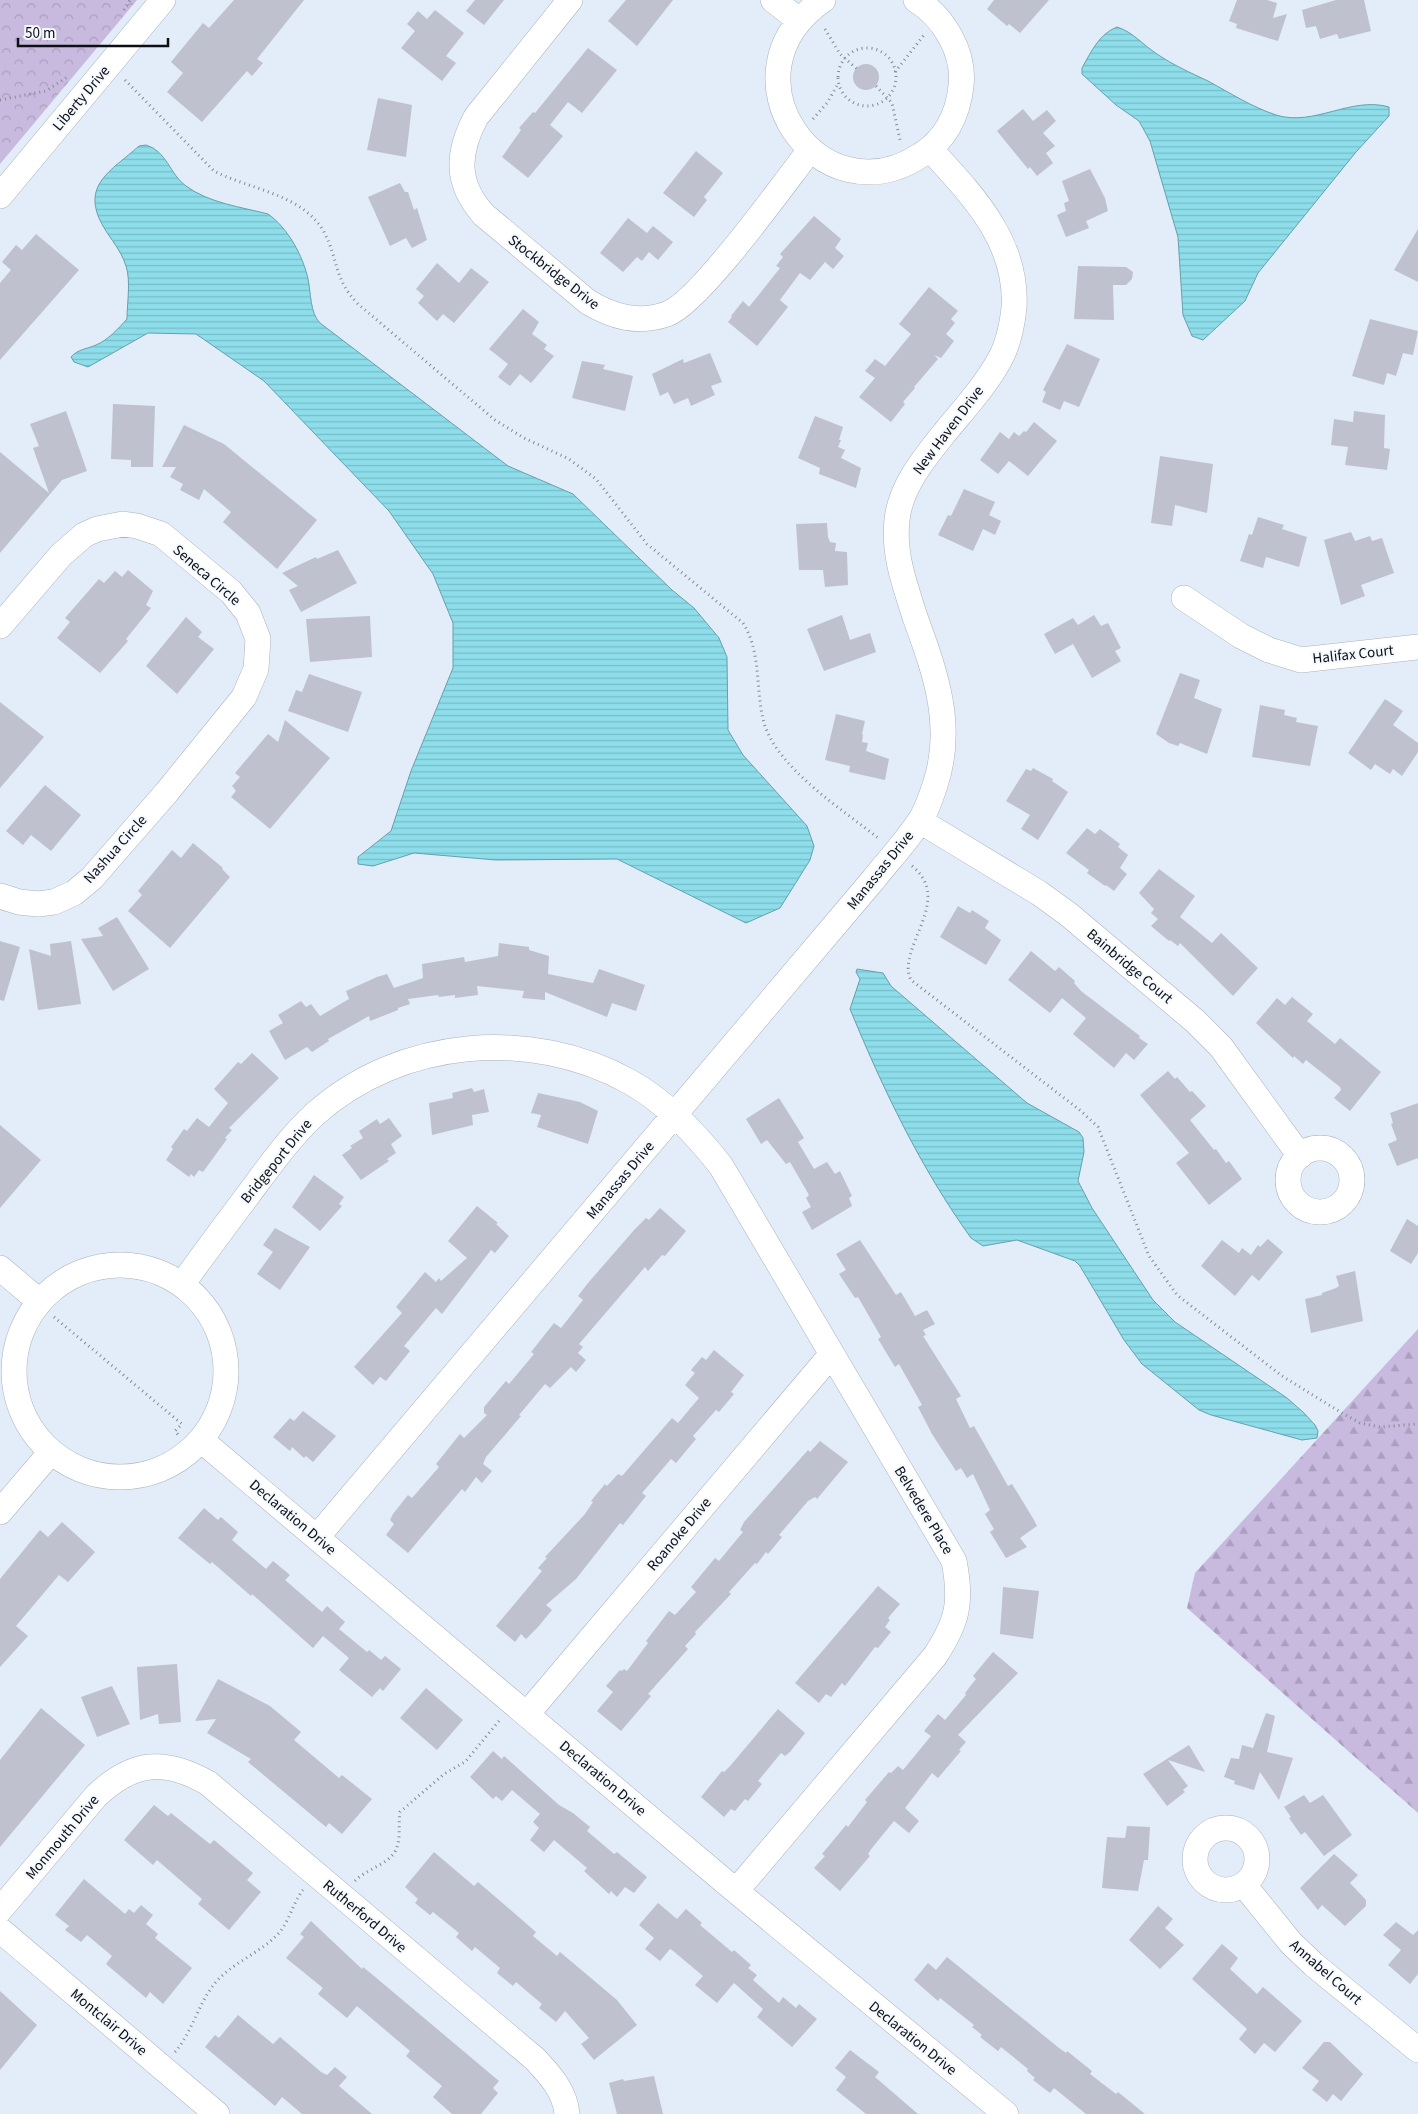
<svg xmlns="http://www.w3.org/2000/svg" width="1418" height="2114" font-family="'Source Sans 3',sans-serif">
<defs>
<pattern id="forest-firs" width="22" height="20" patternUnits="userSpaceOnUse" patternTransform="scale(1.25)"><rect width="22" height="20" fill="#c8b9de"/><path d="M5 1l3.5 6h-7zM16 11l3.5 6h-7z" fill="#ab9ebe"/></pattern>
<pattern id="park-crowns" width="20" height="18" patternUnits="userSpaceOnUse" patternTransform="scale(1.25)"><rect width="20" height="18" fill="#c8b9de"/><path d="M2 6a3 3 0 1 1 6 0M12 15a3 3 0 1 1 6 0" fill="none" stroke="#ab9ebe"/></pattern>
<pattern id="water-rules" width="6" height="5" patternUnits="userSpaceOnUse" patternTransform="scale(1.25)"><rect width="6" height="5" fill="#8ddeea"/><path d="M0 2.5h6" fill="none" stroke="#78bdc8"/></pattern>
</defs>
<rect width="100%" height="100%" fill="#e3ecf9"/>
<path fill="url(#forest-firs)" d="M1418 1329V1813L1187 1608 1195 1573Z"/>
<path fill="url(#park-crowns)" d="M0 0H137L0 164Z"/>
<path fill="url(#water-rules)" stroke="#66a0aa" d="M1117 27C1133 32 1143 45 1157 54 1173 65 1191 73 1208 81 1230 93 1252 107 1276 115 1314 127 1351 96 1389 107V116L1356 152 1258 273 1245 301 1203 340 1192 336 1183 315 1178 237 1150 141 1139 121 1116 105 1082 74V68C1091 52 1099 34 1117 27Z
M146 145C167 151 170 175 186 186 209 203 241 207 268 214 288 228 303 256 308 279 311 293 310 313 320 323L508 466 573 494 672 590 694 608 719 638 727 657 728 730 743 755 807 826 814 846 810 860 780 908 746 923 617 859 496 860 414 853 373 866 358 864V857L391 831 411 771 453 668V623L433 574 389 511 264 381 196 334 148 333 88 367 74 362 71 357C78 349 87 349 96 345 108 340 118 329 127 319 127 303 131 281 126 266 121 250 111 240 103 226 80 185 111 171 139 146Z
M857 969 883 973 891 986 1027 1103 1079 1132 1083 1138 1084 1152 1078 1181 1092 1208 1153 1300 1175 1322 1287 1398 1304 1413 1315 1425 1318 1431 1317 1438 1302 1440 1211 1415 1199 1410 1142 1364 1124 1340 1080 1266 1075 1261 1017 1240 983 1246 971 1238C920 1167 883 1089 850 1009L860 979 856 972Z"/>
<path fill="#bfc1cf" d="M234 0H304L257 59 263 63 252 76 247 71 202 122 167 92 183 73 171 62 203 23 209 28Z
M475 0H504L484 25 466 11Z
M626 0H673L637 46 608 21Z
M994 0H1049L1020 33 1009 24 1007 26 987 9Z
M1237 0H1267L1277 3 1273 18 1287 14 1278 41 1236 28 1237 24 1229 21Z
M1336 0H1364L1371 31 1339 39 1337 34 1320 39 1316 26 1306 28 1302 10Z
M435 10 464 33 446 56 456 63 442 81 401 48 415 31 407 24 418 11 427 19Z
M588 48 617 70 582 113 568 102 550 125 563 136 528 178 502 157 521 130 519 128 533 112 535 113Z
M853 77a13 13 0 1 1 26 0a13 13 0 1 1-26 0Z
M378 98 412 105 406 157 367 150Z
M1023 109 1033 121 1047 110 1056 121 1043 133 1055 146 1046 153 1053 163 1037 176 1030 167 1028 169 997 131Z
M696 151 723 173 704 197 707 200 694 217 663 193Z
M1090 169 1105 198 1108 211 1086 221 1089 228 1066 237 1057 215 1066 211 1064 203 1069 201 1062 181Z
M400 183 405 192H408L414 210 417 208 427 240 412 248 406 238 390 246 368 197Z
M814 216 841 239 835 248 844 256 833 269 825 262 810 280 800 273 780 300 788 307 757 346 728 322 732 317 731 316 743 301 749 307 780 268 776 266 783 257 780 254Z
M628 218 647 233 653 226 673 242 658 260 649 252 642 261 637 257 623 272 600 253Z
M1418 229V282L1394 270Z
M36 234 79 270 0 360V283L11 270 2 262 16 245 22 250Z
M437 263 459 283 471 268 489 282 454 323 443 314 437 321 418 303 424 296 416 289Z
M1078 266 1126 267 1133 272 1132 279 1126 285H1113L1114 320 1074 319Z
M929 287 958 311 951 319 955 323 946 334 954 341 941 358 934 355 938 359 914 387 915 388 903 402 905 404 891 422 859 397 875 378 865 371 875 359 885 366 911 334 899 324Z
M523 309 539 322 532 334 547 345 544 349 554 356 531 383 520 374 510 386 498 377 508 364 489 349Z
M1370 319 1418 331 1413 355 1403 353 1396 376 1387 373 1384 385 1352 376Z
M1067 344 1100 359 1079 407 1064 401 1060 410 1042 402 1046 392 1043 390Z
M710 353 722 382 711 386 715 395 691 406 688 398 674 404 668 392 660 396 652 374 683 359 684 363Z
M582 361 605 365 603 369 633 376 625 411 572 398Z
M113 404 155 406 153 467H131V460L111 459Z
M66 411 87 471 62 480 0 553V452L49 493 33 448 39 446 30 424Z
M1354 411 1385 415 1384 448 1390 449 1387 470 1345 465 1348 447 1331 445 1334 419 1353 422Z
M815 416 843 427 839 440H841L838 447 845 450 841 458 861 468 856 488 819 474 820 468 798 458Z
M1034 422 1057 441 1028 476 1009 461 998 474 980 460 1000 432 1009 439 1014 432 1019 436 1024 431 1026 432Z
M184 425 224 444 317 520 277 569 223 522 231 512 204 489 199 500 180 490 183 484 170 477 176 467H162Z
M1160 456 1213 464 1207 513 1175 505 1172 526 1151 523Z
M964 489 995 502 989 515 1001 521 995 535 983 529 973 551 938 535 948 515 951 516Z
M1258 517 1284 525 1282 529 1307 537 1299 567 1266 557 1263 568 1240 561 1249 534 1252 535Z
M827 523 828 537 830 542 836 543 835 551 847 552 848 585 825 587 823 570H799L796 524Z
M1351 532 1355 541 1370 536 1372 541 1382 538 1394 573 1361 585 1365 596 1341 605 1324 540Z
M338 550 357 583 301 612 289 590 298 586 282 573 316 557 317 559Z
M128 570 153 591 146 605 151 608 126 639 128 641 100 673 57 638 70 622 65 618 99 579 104 583 115 571 122 577Z
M842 615 850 640 870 633 876 652 824 671 807 629Z
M1094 615 1101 626 1108 623 1121 648 1115 651 1121 661 1092 678 1073 644 1055 654 1044 634 1073 618 1078 625Z
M370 616 372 657 310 662 306 619Z
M186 617 202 632 198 637 214 649 177 694 146 666Z
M1180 673 1200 680 1194 698 1222 709 1207 754 1180 743 1178 746 1169 743 1156 734Z
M309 674 362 692 348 732 288 711 296 690 302 692Z
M1385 699 1403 711 1393 725 1418 743V752L1402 776 1393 769 1390 774 1375 764 1371 770 1348 753Z
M0 702 44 737 0 788Z
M1260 705 1285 710 1284 715 1297 718 1296 722 1318 726 1310 766 1252 757Z
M836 714 865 721 862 734 863 735 862 742 868 743 866 751 889 759 885 780 849 772 850 766 825 760Z
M285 720 330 758 270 829 231 797 236 791 232 786 240 777 235 773 268 734 278 742Z
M1033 768 1053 779 1052 781 1068 792 1038 840 1021 829 1030 815 1006 801 1026 769 1031 771Z
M45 785 81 815 51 851 31 835 23 845 6 831Z
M1087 828 1095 834 1100 829 1120 844 1118 847 1128 855 1120 868 1127 874 1114 891 1106 885 1105 886 1087 873 1089 870 1066 853Z
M193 843 223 868 222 869 230 877 170 948 128 911 142 895 138 891 172 850 181 858Z
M1159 869 1195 896 1180 917 1212 943 1221 933 1258 968 1233 996 1180 943 1178 946 1170 940 1169 941 1151 926 1158 919 1151 913 1154 909 1139 893Z
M958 906 970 913 972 910 989 921 985 928 1001 940 986 965 940 937Z
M117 917 149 969 113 991 81 939 103 936 98 928Z
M0 941 20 947 4 1001 0 1000Z
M71 941 81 1004 38 1010 29 949 51 956 50 944Z
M499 943 529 947V950L549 956 548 974 593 983 599 969 645 985 636 1011 612 1003 607 1017 545 992V1000L522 998 524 991 477 986 478 995 455 998V995L439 997 438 995 408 999 410 1004 398 1008V1010L370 1021 369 1016 328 1039 329 1041 312 1052 307 1047 285 1060 269 1031 283 1023 278 1015 301 1001 306 1007 311 1004 320 1016 349 999 346 991 377 977 387 974 394 988 423 978 422 964 464 957 465 962 498 956Z
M1031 951 1055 971 1059 967 1075 981 1074 983 1081 991 1140 1036 1139 1038 1148 1044 1134 1060 1126 1053 1114 1068 1073 1034 1086 1018 1062 998 1050 1013 1008 980Z
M1292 997 1313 1014 1307 1021 1335 1044 1340 1038 1381 1072 1350 1111 1334 1098 1341 1090 1340 1087 1306 1060 1303 1064 1294 1056 1293 1058 1256 1023 1277 998 1285 1005Z
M252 1053 279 1078 229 1128 232 1130 225 1138 227 1139 203 1172 199 1170 194 1177 191 1174 189 1177 166 1160 173 1149 171 1147 184 1129 187 1131 197 1118 209 1127 228 1103 214 1089 238 1062 241 1064Z
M1168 1071 1175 1079 1177 1077 1190 1092 1192 1091 1206 1106 1190 1120 1214 1150 1216 1149 1226 1163 1229 1161 1242 1179 1209 1205 1176 1163 1189 1153 1140 1095Z
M472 1088 474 1092 484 1089 489 1112 472 1115 473 1125 432 1135 429 1103 453 1098 452 1093Z
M538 1093 580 1102 598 1111 588 1144 537 1127 541 1115 531 1113Z
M779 1098 804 1138 798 1142 814 1169 827 1162 835 1174 840 1171 852 1196 849 1198 852 1206 812 1230 802 1212 811 1207 806 1198 809 1195 790 1162 786 1164 767 1140 761 1144 746 1119Z
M1418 1103V1158L1397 1166 1388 1144 1397 1140 1391 1124 1393 1123 1390 1113Z
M389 1118 402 1136 391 1144 396 1153 387 1159 389 1161 361 1180 342 1155 352 1148 350 1146 363 1138 359 1131 377 1119 380 1124Z
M0 1125 41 1160 0 1208Z
M314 1175 344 1197 339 1204 342 1206 320 1231 292 1207Z
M477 1206 498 1223 496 1224 509 1236 495 1253 491 1250 442 1314 436 1308 404 1346 410 1351 386 1381 380 1377 373 1385 354 1367 402 1313 396 1307 425 1272 436 1282 439 1278 441 1281 467 1258 448 1241Z
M660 1208 686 1231 665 1256 662 1255 648 1271 645 1267 579 1344 583 1347 578 1353 586 1360 576 1372 571 1367 550 1388 545 1384 519 1415 521 1416 486 1457 483 1464 492 1471 482 1483 476 1477 465 1492 462 1489 408 1553 386 1535 394 1524 390 1520 393 1514 408 1495 412 1498 439 1467 436 1464 460 1434 464 1438 487 1415 484 1413V1407L506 1381 509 1384 534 1354 531 1352 554 1323 561 1328 583 1300 578 1296 588 1283 635 1229 646 1218 649 1220Z
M1407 1219 1418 1226V1253L1411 1264 1390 1251Z
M275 1228 310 1247 280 1290 257 1274 273 1252 263 1245Z
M1268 1239 1283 1252 1259 1281 1252 1275 1235 1296 1201 1266 1222 1240 1239 1253 1242 1248 1251 1255 1258 1245 1260 1247Z
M860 1240 896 1295 901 1292 915 1316 927 1310 935 1324 923 1330 926 1335 923 1336 961 1396 956 1399 970 1428 974 1426 1008 1486 1012 1484 1034 1520 1037 1526 1020 1538 1027 1547 1006 1558 990 1532 994 1529 985 1514 990 1510 973 1474 967 1478 961 1468 956 1471 932 1434 918 1407 922 1405 899 1364 895 1367 878 1339 881 1337 858 1297 855 1298 839 1274 846 1270 836 1254Z
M1355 1271 1363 1321 1311 1333 1305 1299 1322 1295V1293L1336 1288 1339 1286 1336 1276Z
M714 1350 744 1375 731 1392 734 1394 719 1412 716 1410 693 1436 696 1439 676 1463 671 1459 642 1493 646 1496 623 1525 620 1523 576 1579 546 1605 552 1610 538 1627 526 1639 521 1634 515 1642 496 1626 542 1571 538 1568 547 1558 545 1557 585 1514 593 1502 591 1501 605 1484 607 1486 618 1474 622 1476 672 1418 678 1423 699 1398 685 1385 695 1373 691 1370 702 1357 706 1360Z
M303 1411 336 1436 313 1462 306 1456 304 1458 292 1447 290 1451 273 1437 290 1418 294 1421Z
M820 1441 848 1462 817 1499 815 1497 808 1501 779 1535 782 1537 768 1554 766 1552 757 1564 755 1563 729 1592 731 1594 695 1632 696 1634 685 1646 688 1649 648 1694 651 1696 621 1731 597 1711 613 1692 606 1686 620 1670 622 1671 624 1669 627 1671 648 1643 646 1641 669 1611 675 1615 696 1592 691 1587 715 1558 719 1561 743 1532 740 1530 744 1522 808 1450 810 1452Z
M204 1508 218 1520 221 1517 238 1532 232 1540 266 1569 273 1561 290 1575 285 1580 322 1612 327 1606 345 1622 339 1629 367 1652 369 1650 381 1660 385 1656 401 1669 383 1691 380 1688 372 1697 339 1670 349 1658 323 1636 313 1648 252 1594 251 1596 212 1562 210 1564 178 1538Z
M62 1522 95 1552 68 1582 59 1575 16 1626 28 1636 0 1667V1579L40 1530 48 1537Z
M878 1586 900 1604 888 1618 890 1620 885 1627 891 1632 878 1648 875 1647 845 1686 842 1683 831 1697 826 1694 819 1703 795 1683Z
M1003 1587 1039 1591 1033 1639 1000 1634Z
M993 1652 1018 1673 958 1735 966 1742 959 1750 961 1751 938 1778 932 1773 905 1808 919 1821 909 1833 894 1821 872 1848 868 1854 870 1856 840 1891 814 1868 825 1856 822 1854 846 1825 848 1827 867 1802 865 1800 889 1772 891 1773 898 1766 903 1770 931 1736 924 1731 938 1714 945 1720 966 1695 965 1693 976 1679 973 1676Z
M177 1664 181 1722 159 1724 158 1714 140 1720 137 1667Z
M218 1679 270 1706 301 1732 294 1740 339 1778 342 1775 372 1799 342 1834 329 1823 326 1827 248 1762 251 1759 207 1733 216 1719 195 1721Z
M112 1686 130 1724 97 1737 81 1697Z
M426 1688 463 1720 437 1750 400 1718Z
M41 1708 85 1745 0 1847V1760Z
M778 1709 805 1733 790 1752 785 1756 781 1753 758 1781 762 1784 748 1801 745 1799 735 1811 731 1809 724 1817 701 1797 722 1771 724 1772 731 1765Z
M1266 1713 1275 1716 1267 1752 1293 1758 1279 1800 1260 1772 1254 1790 1234 1784 1235 1781 1224 1777 1231 1758 1239 1759 1242 1745 1253 1748Z
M1189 1745 1205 1772 1168 1760 1188 1786 1183 1790 1185 1792 1167 1806 1143 1774Z
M493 1751 502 1759 504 1756 559 1805 573 1813 590 1827 587 1831 614 1854 617 1852 647 1877 634 1893 625 1887 617 1897 611 1891 609 1894 584 1871 587 1868 554 1840 544 1852 530 1840 539 1828 533 1822 540 1814 512 1790 502 1801 496 1796 493 1799 470 1777Z
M1304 1795 1310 1803 1323 1795 1352 1835 1324 1856 1305 1832 1301 1835 1289 1818 1291 1817 1284 1807Z
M154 1805 168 1816 171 1813 210 1844 214 1840 253 1873 247 1880 261 1892 229 1930 198 1904 202 1899 157 1860 153 1865 124 1840Z
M1127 1826 1150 1827 1148 1860H1144L1138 1891 1102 1888 1107 1837 1125 1838Z
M434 1852 474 1886 478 1882 536 1932 533 1936 557 1956 560 1952 617 2000 637 2025 594 2060 581 2044 589 2038 565 2011 556 2022 539 2008 542 2004 516 1982 513 1986 497 1973 500 1968 475 1947 472 1951 456 1937 459 1933 433 1912 430 1915 415 1903 418 1899 405 1887Z
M1334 1854 1358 1875 1350 1883 1366 1900V1906L1345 1926 1322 1905 1318 1910 1300 1888Z
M84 1879 125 1914 129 1909 134 1913 141 1905 153 1915 146 1924 158 1934 155 1938 192 1968 163 2004 150 1992 146 1998 106 1964 112 1956 87 1935 81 1942 65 1930 69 1926 55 1915Z
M658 1903 677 1919 686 1909 702 1923 700 1925 732 1952 734 1950 751 1965 748 1968 757 1975 753 1980 779 2003 783 1997 796 2008 799 2004 817 2019 792 2047 757 2017 763 2009 734 1983 717 2003 695 1985 703 1976 672 1950 670 1949 660 1961 645 1949 654 1938 639 1925Z
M1158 1906 1173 1919 1165 1928 1184 1945 1160 1969 1129 1940Z
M311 1921 362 1969 363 1967 374 1976 499 2081 493 2088 498 2093 481 2114H452L433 2097 442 2086 406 2056 410 2051 357 2006 347 2018 318 1994 323 1988 286 1958 304 1937 300 1934Z
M1396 1922 1413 1935 1418 1930V1974L1410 1984 1388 1965 1401 1950 1383 1935Z
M1222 1944 1238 1958 1230 1969 1257 1994 1263 1987 1302 2021 1275 2052 1264 2043 1255 2054 1239 2039 1247 2029 1192 1979Z
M947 1957 1059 2048 1066 2053 1067 2051 1092 2071 1090 2074 1116 2094 1118 2092 1145 2114H1086L1054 2088 1050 2093 1033 2080 1035 2078 1027 2071 1028 2069 1001 2047 998 2051 980 2037 982 2035 972 2027 974 2025 940 1998 938 2001 914 1980 928 1963 936 1970Z
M0 1991 37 2025 0 2070Z
M238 2015 273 2044 280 2037 321 2072 327 2075 335 2067 347 2077 339 2086 372 2114H302L282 2097 275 2106 205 2047 215 2035 219 2038Z
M1324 2042H1330L1363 2074 1341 2101 1333 2094 1327 2102 1312 2090 1319 2081 1302 2068Z
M850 2050 879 2072 875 2077 918 2114H866L836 2090 846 2077 835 2068Z
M654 2076 663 2114H617L609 2083 623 2079 624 2081Z"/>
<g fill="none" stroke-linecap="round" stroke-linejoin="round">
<g stroke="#aab2be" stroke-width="26">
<path id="minor" d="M570 0 476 117C457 153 455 183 484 215L588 302C613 317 638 324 667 314 699 303 785 182 810 150
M773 0 799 20
M823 0C716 74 820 222 921 155 945 140 958 115 961 86 965 53 944 17 916 0
M0 196 163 0
M1184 598 1241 636 1269 650 1301 660 1418 647
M0 626 61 555 84 535 97 529 123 524 137 526 161 534 231 592 248 613 258 639 256 669 244 697 167 792 92 878 74 893 54 902 38 904 19 902 0 896
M920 821 1039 893 1068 914 1195 1021 1221 1047 1300 1156
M1288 1180a32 32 0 1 1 64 0a32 32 0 1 1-64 0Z
M14 1371a106 106 0 1 1 212 0a106 106 0 1 1-212 0Z
M0 1268 40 1302
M183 1283C204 1254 226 1224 248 1195 269 1167 289 1138 315 1114 400 1038 531 1027 630 1082 666 1102 696 1134 721 1166L954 1561C962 1602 958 1621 935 1656L736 1891
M201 1440 736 1891 1006 2114
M0 1512 51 1452
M317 1537 873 880C888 861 905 843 919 822 927 811 931 797 935 785 955 726 935 672 915 617 905 585 893 554 897 520 900 487 925 457 946 431 965 408 986 385 1000 359 1009 343 1012 326 1014 308 1018 241 972 195 930 149
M527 1714 831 1355
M1195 1859a31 31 0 1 1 62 0a31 31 0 1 1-62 0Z
M1244 1885 1291 1943 1313 1964 1418 2050
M0 1910 96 1796C133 1761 164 1758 208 1783L535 2059C550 2075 565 2091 567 2114
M0 1930 217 2114"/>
</g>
<path stroke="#848a93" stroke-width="3" stroke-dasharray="1 4" stroke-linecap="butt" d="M124 10 130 0
M825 29 840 54 857 69
M838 77a29 29 0 1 1 58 0a29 29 0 1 1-58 0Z
M895 72 924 35
M125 80 214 171C248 189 303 194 324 232 339 260 333 278 358 304L495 420 524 438 569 459 596 479 647 544 743 623C762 653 755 690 764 723 778 769 842 809 878 838
M876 86 892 103 900 140
M0 100 46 91 69 76
M813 119 827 103 838 84
M912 866C955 900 895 949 911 980L1081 1111 1098 1127 1149 1256 1177 1295 1282 1376 1342 1413 1360 1423 1380 1427 1418 1424
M54 1317 182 1424 175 1431 179 1436
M355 1881C367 1868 392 1864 397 1847 401 1836 398 1823 400 1812L444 1774 465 1762 499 1721
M175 2052C193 2031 198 2004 215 1983 232 1963 258 1954 276 1936 289 1924 292 1904 303 1890"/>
<use href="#minor" stroke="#fff" stroke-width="25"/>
</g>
<g text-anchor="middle" stroke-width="4" stroke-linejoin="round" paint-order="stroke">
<g font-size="15" fill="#0c0f13" stroke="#f5f9fe">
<text transform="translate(81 98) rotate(-50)" y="5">Liberty Drive</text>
<text transform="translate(554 272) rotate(38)" y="5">Stockbridge Drive</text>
<text transform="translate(948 430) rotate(-53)" y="5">New Haven Drive</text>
<text transform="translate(207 575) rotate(41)" y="5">Seneca Circle</text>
<text transform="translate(1353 654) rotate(-6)" y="5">Halifax Court</text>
<text transform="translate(115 849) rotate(-48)" y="5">Nashua Circle</text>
<text transform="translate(880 870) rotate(-51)" y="5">Manassas Drive</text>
<text transform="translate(1130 966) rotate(40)" y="5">Bainbridge Court</text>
<text transform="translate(276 1161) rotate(-51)" y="5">Bridgeport Drive</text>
<text transform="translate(620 1180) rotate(-50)" y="5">Manassas Drive</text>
<text transform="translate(924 1510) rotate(59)" y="5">Belvedere Place</text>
<text transform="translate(293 1517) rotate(40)" y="5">Declaration Drive</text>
<text transform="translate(679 1534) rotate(-50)" y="5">Roanoke Drive</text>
<text transform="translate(603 1778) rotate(40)" y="5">Declaration Drive</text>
<text transform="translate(62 1837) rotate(-50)" y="5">Monmouth Drive</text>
<text transform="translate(365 1916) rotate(40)" y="5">Rutherford Drive</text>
<text transform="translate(1326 1972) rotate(41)" y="5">Annabel Court</text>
<text transform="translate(109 2022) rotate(40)" y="5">Montclair Drive</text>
<text transform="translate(913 2038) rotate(39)" y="5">Declaration Drive</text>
</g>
</g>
<path d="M18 38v8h150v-8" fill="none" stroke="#0c0f13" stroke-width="2.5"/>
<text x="25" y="38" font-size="15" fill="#0c0f13" stroke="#f5f9fe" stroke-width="4" paint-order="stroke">50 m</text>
</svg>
